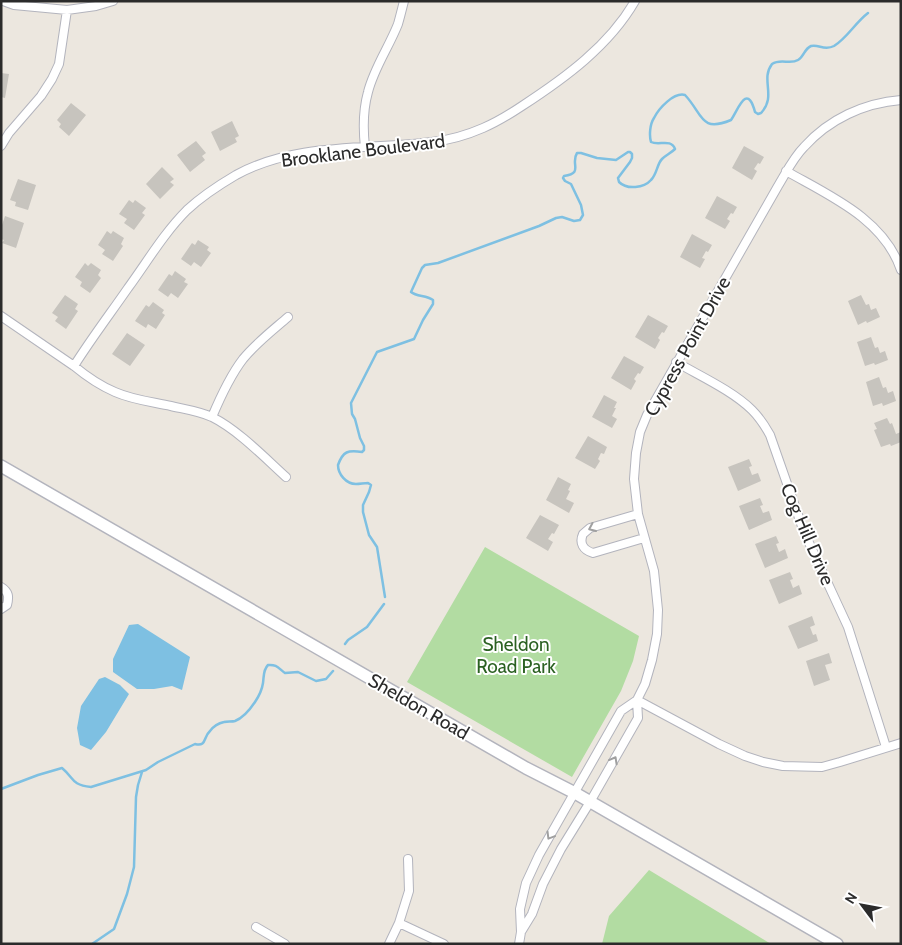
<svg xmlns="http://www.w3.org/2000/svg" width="902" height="945" font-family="Cabin,sans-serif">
<rect width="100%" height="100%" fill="#ece7df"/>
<path fill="#b2dca2" d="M485 547 639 636 633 661 621 691 572 777 407 682Z
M649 870 771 944H602L609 916Z"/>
<path fill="#7ec0e2" d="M138 624 190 657 182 690 172 686 154 689H137L113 672V659L129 625Z
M105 677 120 685 129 694 106 732 91 750 80 745 77 728 81 706 99 679Z"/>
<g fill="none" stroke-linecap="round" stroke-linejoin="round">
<path stroke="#7ec0e2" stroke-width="2.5" d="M385 597 377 547 369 535 363 512V505L369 492 371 485 368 483C364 483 360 484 356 484 346 484 338 474 338 465 343 451 348 450 362 452L364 450V446L360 438 355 419 352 414 351 403 377 352 414 339 423 320 433 304V300C426 295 417 297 411 292L422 268 425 265 438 263 539 226 556 218 562 217 574 221 580 220 583 215 581 205 571 184 565 181 563 178 564 176C584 173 570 164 577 153H581L597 158 616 160 628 152H630L632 154V158L630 162 618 178 619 182C627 190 644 188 651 180 657 174 657 164 662 159 666 155 671 153 675 149 671 138 659 146 651 142 649 135 650 124 654 118 659 108 674 92 685 95 703 114 700 133 731 120 738 110 747 82 755 112L758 114 761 113C777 96 760 80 772 64 781 58 790 65 798 60 804 57 804 49 811 46 819 44 824 51 834 46 847 38 855 23 868 13
M345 644 348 640 367 627 384 604
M1 789 38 775 62 768C74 778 71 785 91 787L146 770 158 762 195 744C207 747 203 737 210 731 213 727 219 723 224 722 227 721 232 722 235 721 243 718 251 708 255 702 259 696 262 690 263 683 264 676 263 670 268 665 277 664 279 669 285 673L298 672 316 681 326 679 333 671
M92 944 114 929 127 894 134 867 136 797 138 785 142 772"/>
</g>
<path fill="#c7c4be" d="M1 73 9 74 5 98 1 97Z
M71 103 86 115 69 136 59 127 61 124 57 120Z
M232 121 239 136 235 138 237 142 220 151 211 132Z
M196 141 206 153 202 156 205 160 190 172 177 155Z
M744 146 764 157 760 164 758 163 754 169 757 171 752 180 732 168Z
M162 167 174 179 170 182 174 185 160 199 146 184Z
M18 179 36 185 28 210 15 206 16 202 10 200Z
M717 196 737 207 733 214 731 213 727 219 730 221 725 229 705 218Z
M129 200 133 203 135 200 146 208 142 213 145 215 134 230 124 223 127 219 119 214Z
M5 216 24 223 16 248 2 243 4 240 1 239V228Z
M107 231 111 234 113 231 124 238 121 244 123 246 113 261 102 254 105 250 98 245Z
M692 234 712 245 708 252 706 251 702 258 705 259 700 268 680 257Z
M198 240 209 247 207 250 211 253 201 267 194 262 191 266 181 259 192 243 195 245Z
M85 263 88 266 91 263 101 270 98 275 101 278 90 293 80 286 82 282 75 277Z
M175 271 186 279 184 282 188 284 178 298 171 293 168 297 158 290 169 274 172 276Z
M65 295 78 304 75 309 78 311 66 329 55 321 58 317 52 313Z
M861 295 866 305 869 304 871 310 876 308 880 317 867 323 866 321 858 325 848 301Z
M153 302 164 310 162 313 165 315 156 329 148 324 146 328 135 321 146 305 149 307Z
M648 315 668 326 664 333 662 332 658 338 660 340 655 349 635 337Z
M127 333 145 345 130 366 112 354Z
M871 337 875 348 878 347 880 353 885 351 888 360 875 365 874 363 865 366 857 342Z
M624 356 644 367 640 374 638 373 634 379 636 381 631 390 611 378Z
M879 377 883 388 886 387 888 393 893 391 896 401 883 406 882 403 873 406 866 382Z
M604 395 617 402 614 408H616L612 416 617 419 612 428 592 417Z
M887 418 890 424 892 423 896 434 901 432V442L891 446 890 444 881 447 874 430 877 429 874 423Z
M588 436 607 447 604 454 601 453 598 459 600 461 595 469 575 458Z
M749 459 752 466 749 467 752 475 758 473 761 481 738 491 728 467Z
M558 477 571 484 568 490 570 491 566 499 574 503 569 513 546 500Z
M760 498 763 505 760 506 763 513 769 511 772 520 749 530 739 506Z
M540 515 559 525 554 534 552 533 548 539 553 542 548 551 526 538Z
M776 536 779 543 776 544 779 552 785 549 788 558 765 568 755 544Z
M790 572 793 579 790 580 793 588 799 585 802 594 779 604 769 580Z
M812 616 815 625 810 627 813 635 816 634 818 641 798 649 788 626Z
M829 653 832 663 825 665 830 680 814 686 806 661Z"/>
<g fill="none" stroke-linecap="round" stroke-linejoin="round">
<g stroke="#b3b4bd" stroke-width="10">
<path id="minor" d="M3 1 14 5 67 10 96 6 113 1
M1 146 9 133 41 96 52 79 59 64 67 10
M365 147C363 129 363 110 368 92 374 68 389 47 398 24 400 17 402 9 404 1
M786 171C830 196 884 219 901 270
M1 316 74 366C86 376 101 386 115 392 133 400 153 402 171 406 184 409 199 411 212 417 238 430 264 457 286 477
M676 362C700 376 733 391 752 410 759 417 765 426 770 435L804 532 848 627 886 747
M74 366C91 339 110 314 128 288 147 262 164 233 187 210 201 197 219 185 236 175 296 142 368 150 432 142 450 140 467 135 483 128 497 122 510 114 522 106 565 78 609 46 635 1
M212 417C220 398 230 376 243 359 256 343 273 330 288 317
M638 514 590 528 583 534C579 543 583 550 593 553L644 538
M1 587C9 592 9 597 7 605L1 609
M637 700 719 744 745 756 763 762 783 766 822 767 840 762 901 743
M399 923 444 944
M256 927 285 944
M521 932 532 914 543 884 561 849 590 802 638 718 637 700
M389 944 399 923 409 891 408 859
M519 944 521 932 520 909 526 883 539 855 621 711 637 700 645 684 652 660 657 634 658 610 654 571 638 514 634 479 636 453 640 432 647 415 778 186C786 173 793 158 804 147 829 119 864 103 901 100"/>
</g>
<g stroke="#b3b4bd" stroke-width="14">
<path id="secondary" d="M1 466 526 768 575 793 837 944"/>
</g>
<use href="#minor" stroke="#fff" stroke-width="8"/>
<use href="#secondary" stroke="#fff" stroke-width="11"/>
</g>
<defs><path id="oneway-chevron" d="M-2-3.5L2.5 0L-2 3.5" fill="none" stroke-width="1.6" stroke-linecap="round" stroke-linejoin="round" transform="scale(1.25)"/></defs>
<g stroke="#a0a0a0">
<use href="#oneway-chevron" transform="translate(592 528) rotate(156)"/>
<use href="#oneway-chevron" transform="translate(614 760) rotate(-61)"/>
<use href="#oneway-chevron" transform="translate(550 836) rotate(121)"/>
</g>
<g text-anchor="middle" stroke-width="4" stroke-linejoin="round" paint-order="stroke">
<g font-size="19" fill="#2b2b2b" stroke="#fff">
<text transform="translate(363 150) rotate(-7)" y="7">Brooklane Boulevard</text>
<text transform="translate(687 346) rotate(-61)" y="7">Cypress Point Drive</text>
<text transform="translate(808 534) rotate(67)" y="7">Cog Hill Drive</text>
<text transform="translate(419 706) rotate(30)" y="7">Sheldon Road</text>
</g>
<g font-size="19" fill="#2b6122" stroke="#fff">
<text x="516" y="651">Sheldon<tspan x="516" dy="22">Road Park</tspan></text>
</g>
</g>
<rect width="902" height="945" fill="none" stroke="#2b2b2b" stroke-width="5"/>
<g transform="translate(862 905) rotate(302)" stroke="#ffffff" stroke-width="4" paint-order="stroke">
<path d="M0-4L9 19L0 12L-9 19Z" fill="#2b2b2b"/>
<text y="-8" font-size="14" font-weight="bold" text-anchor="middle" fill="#2b2b2b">N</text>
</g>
</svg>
